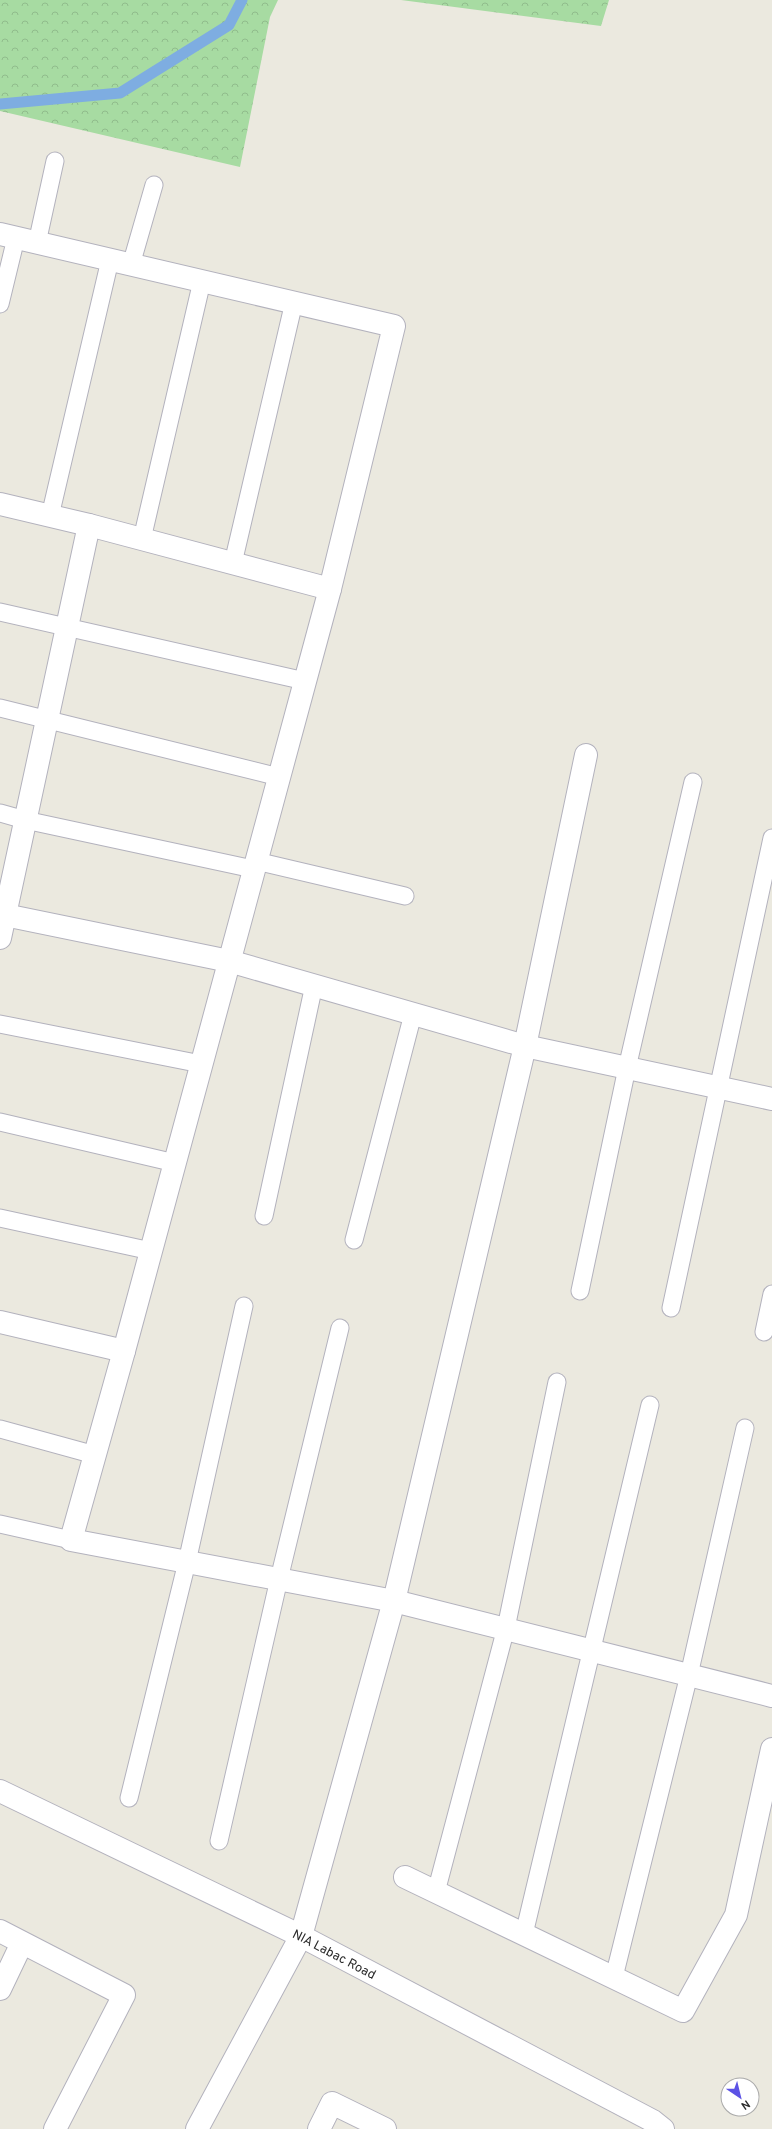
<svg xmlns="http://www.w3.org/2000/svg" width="772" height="2129" font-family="Overpass,sans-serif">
<defs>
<pattern id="forest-crowns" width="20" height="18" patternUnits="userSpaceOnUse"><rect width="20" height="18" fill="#a7dba2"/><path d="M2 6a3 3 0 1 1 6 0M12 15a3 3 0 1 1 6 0" fill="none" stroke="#90bc8c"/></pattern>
</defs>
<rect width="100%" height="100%" fill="#ebe9df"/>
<path fill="url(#forest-crowns)" d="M0 0H278L270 17 240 167 0 111Z
M401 0H609L601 26Z"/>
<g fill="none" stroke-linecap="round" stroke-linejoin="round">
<path stroke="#7eade1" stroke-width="11" d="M0 104 120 93 229 25 242 0"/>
<g stroke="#b3b2bd" stroke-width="19">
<path id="service" d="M37 243 55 161
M131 265 154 185
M0 304 16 238
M50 516 110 260
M142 539 202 281
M233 563 294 302
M0 612 305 681
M0 708 279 777
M0 813 25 820 253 869
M256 861 405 896
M0 1024 201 1064
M0 1122 175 1163
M264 1216 314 985
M0 1218 151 1251
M354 1240 413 1014
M580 1291 627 1068 693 782
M671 1308 772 838
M764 1332 772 1294
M0 1429 95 1455
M0 1524 71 1540
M129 1798 187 1562 244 1306
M219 1841 279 1579 340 1328
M436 1892 506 1628 557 1382
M524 1934 650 1405
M614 1977 689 1675 745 1428"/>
</g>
<g stroke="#b3b2bd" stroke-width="24">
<g id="minor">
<path d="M0 234 394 326 330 589 124 1351"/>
<path d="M0 504 89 525 330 589"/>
<path d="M0 914 229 961 525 1046 772 1099"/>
<path d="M0 938 89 525"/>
<path d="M0 1322 124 1351 71 1540 394 1601 772 1696"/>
<path id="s1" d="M0 1791 301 1936 653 2121 663 2129"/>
<path d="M405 1877 683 2011 736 1915 772 1749"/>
<path d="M0 1931 124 1995 55 2129"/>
<path d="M0 1989 22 1943"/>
<path d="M197 2129 301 1936 394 1601 525 1046 586 755"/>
<path d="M319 2129 332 2103 385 2129"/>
</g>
</g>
<use href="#service" stroke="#fff" stroke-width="17"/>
<use href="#minor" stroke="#fff" stroke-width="22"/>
</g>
<g text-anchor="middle" stroke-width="4" stroke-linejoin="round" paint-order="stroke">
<g font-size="13" fill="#2b2b2b" stroke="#fff">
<text dy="5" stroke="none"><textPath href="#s1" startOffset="372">NIA Labac Road</textPath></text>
</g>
</g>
<g transform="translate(740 2097) rotate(145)"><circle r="19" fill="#ffffff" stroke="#aaaaaa"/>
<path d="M0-3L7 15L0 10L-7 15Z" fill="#5c52e5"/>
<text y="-6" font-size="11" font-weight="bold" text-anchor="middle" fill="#2b2b2b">N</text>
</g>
</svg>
